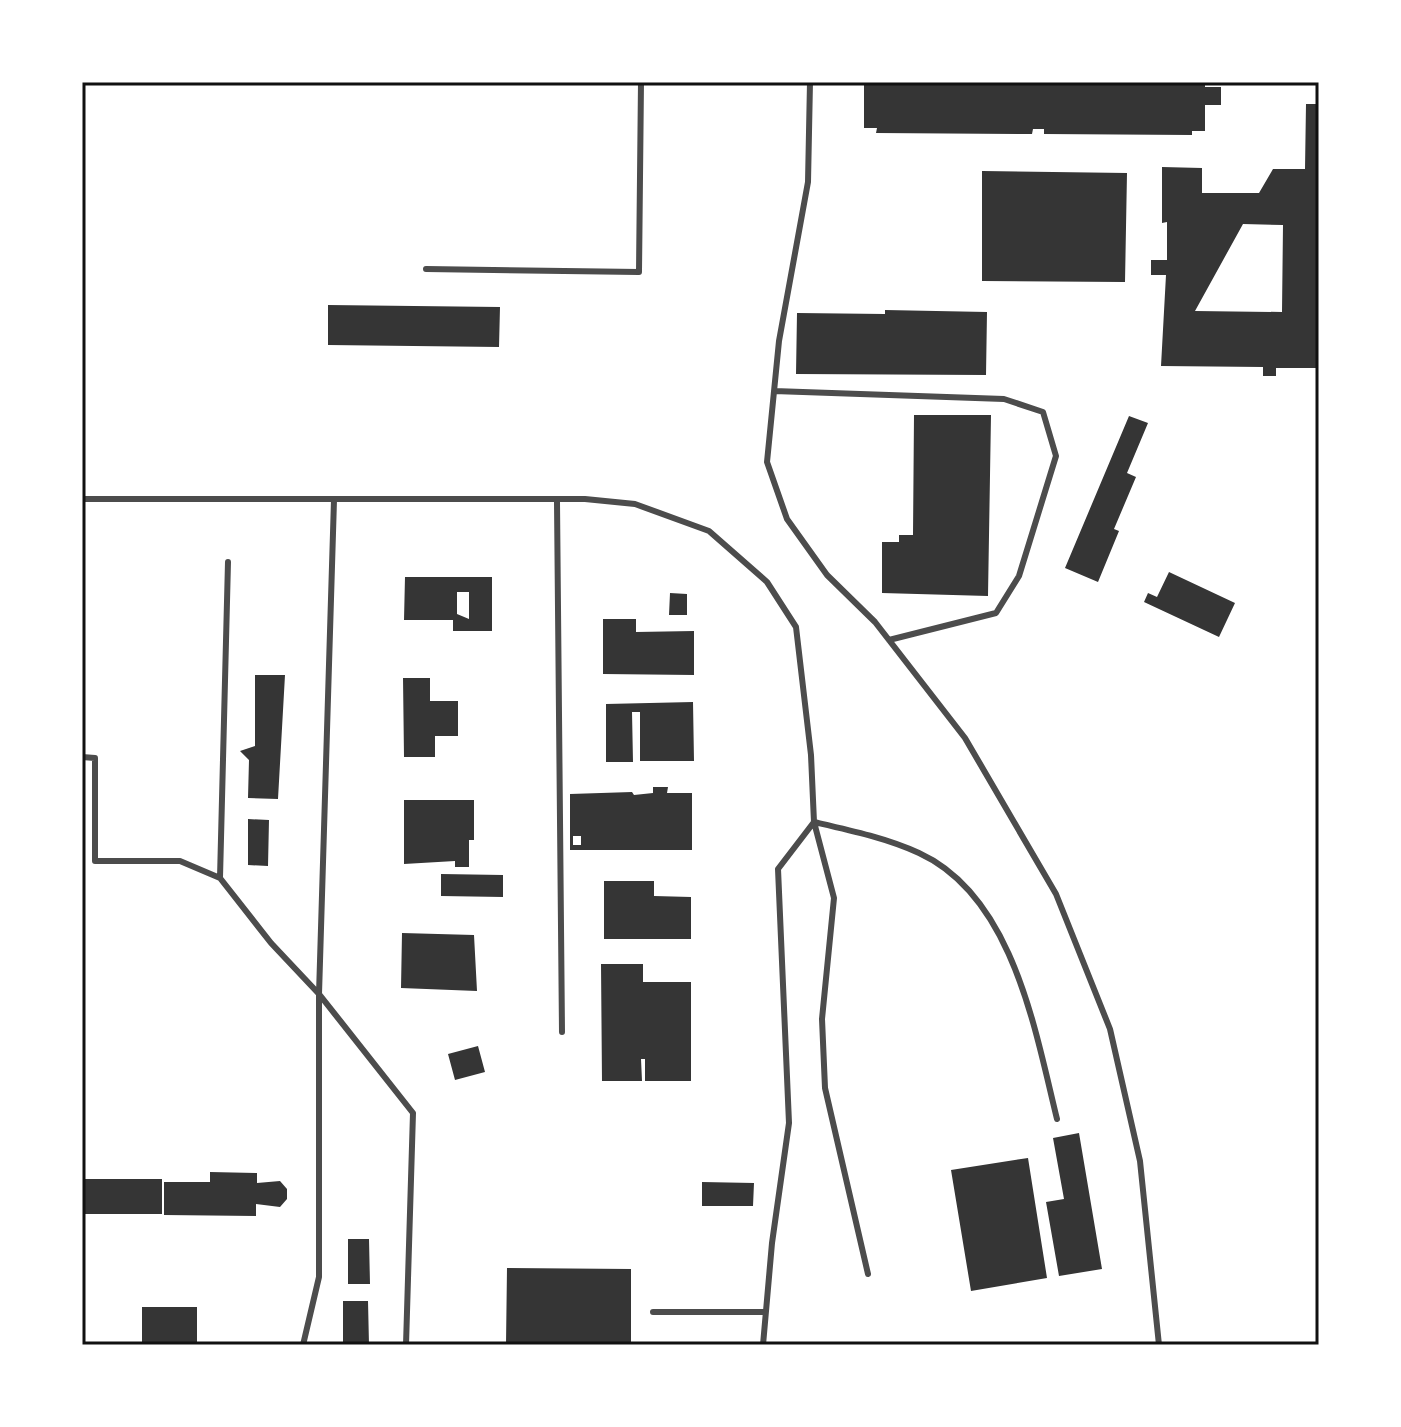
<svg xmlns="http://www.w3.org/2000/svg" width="1401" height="1427" font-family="Helvetica,sans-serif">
<rect width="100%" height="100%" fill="#fff"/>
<path fill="#353535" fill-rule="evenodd" d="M864 82H1205V87H1221V105H1205V131H1192V135L1044 134V129H1033L1032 134 876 133 877 128H864Z
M1306 104H1319V368H1276V376H1263V367L1161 366 1166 275H1151V260H1167V222L1162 223V167L1202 168V193H1259L1273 169H1305ZM1243 224 1283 225 1282 312 1195 311Z
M982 171 1127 173 1125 282 982 281Z
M328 305 500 307 499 347 328 345Z
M885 310 987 312 986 375 796 374 797 313 885 314Z
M914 415H991L988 596 882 593V542H899V535H913Z
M1129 416 1148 423 1127 473 1136 477 1114 529 1119 531 1098 582 1065 568Z
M1169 572 1235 603 1219 637 1144 602 1148 593 1157 597Z
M405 577H492V631H453V620H404ZM457 592H469V619L457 614Z
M670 593 687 594V615H669Z
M603 619H636V632L694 631V675L603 674Z
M255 675H285L278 799 248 798 249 760 240 751 255 746Z
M403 678H430V701H458V736H435V757H404Z
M693 702 694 761H640V712H632L633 762H606V704Z
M653 787H668L667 793H692V850H570V794L632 792 634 795 653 793ZM573 836H581V845H573Z
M404 800H474V840H469V867H455V861L404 864Z
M248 819 269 820 268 866 248 865Z
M441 874 503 875V897L441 896Z
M604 881H654V896L691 897V939H604Z
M402 933 474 935 477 991 401 988Z
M601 964H643V982H691V1081H645V1059H641L642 1081H602Z
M478 1046 485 1072 455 1080 448 1054Z
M1079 1133 1102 1269 1059 1276 1046 1202 1064 1199 1053 1138Z
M1028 1158 1047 1278 971 1291 951 1170Z
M210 1172 257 1173V1183L280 1181 287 1189V1199L280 1207 256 1204V1216L164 1215V1182H210Z
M82 1179H162V1214H82Z
M702 1182 754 1183 753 1206H702Z
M348 1239H369L370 1284H348Z
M507 1268 631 1269V1345H506Z
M343 1301H368L369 1345H343Z
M142 1307H197V1345H142Z"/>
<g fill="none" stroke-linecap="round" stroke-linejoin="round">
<path stroke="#4c4c4c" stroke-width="6" d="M810 82 808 182 779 341 767 462 787 519 827 575 875 622 965 738 1056 894 1110 1029 1140 1161 1159 1345
M426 269 639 272 641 82
M774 391 1004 399 1043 412 1056 456 1019 576 996 613 889 640
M82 499H585L635 504 709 531 767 582 796 627 811 755 814 822 834 898 822 1019 825 1088 868 1274
M557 502 562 1032
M82 757 95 758V861H180L220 878 271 943 319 994 413 1113 406 1345
M814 822C849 830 886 838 919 853 1013 896 1035 1030 1057 1119
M220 878 228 562
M653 1312H764
M303 1345 319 1277V994L334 500
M763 1345 772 1243 789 1123 778 869 814 822"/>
</g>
<rect width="1401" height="1427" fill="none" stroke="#ffffff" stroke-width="168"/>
<rect x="84" y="84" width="1233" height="1259" fill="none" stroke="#111" stroke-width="3"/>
</svg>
